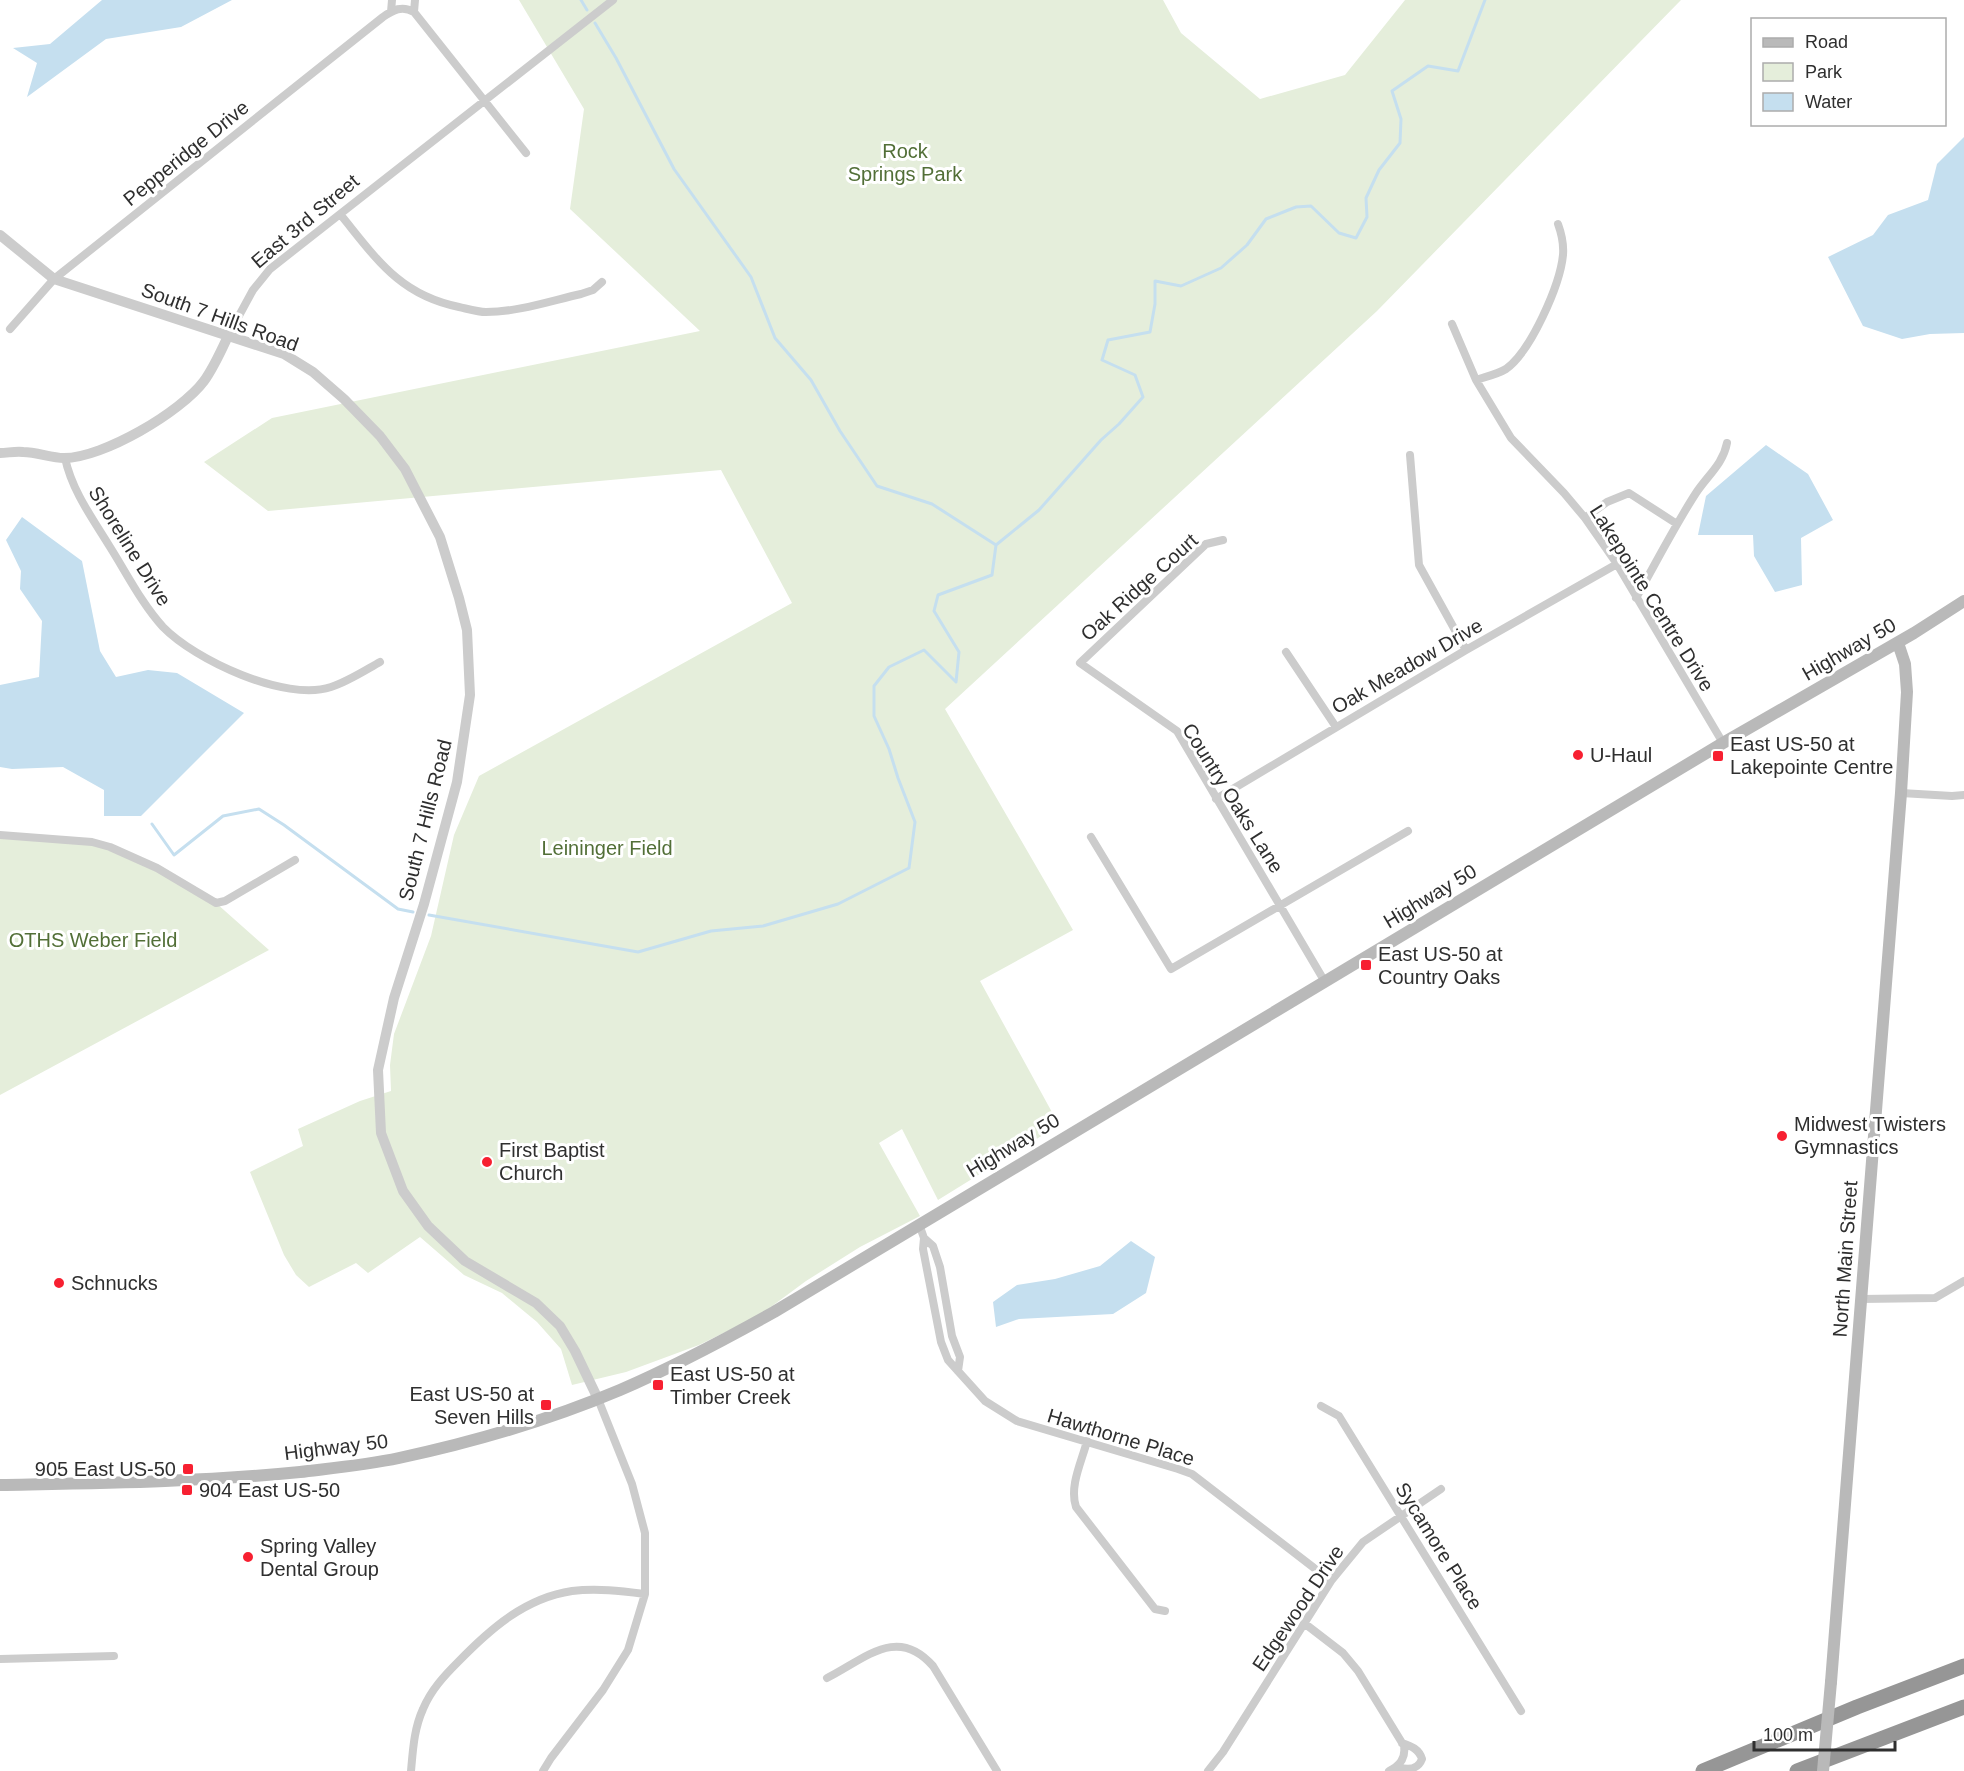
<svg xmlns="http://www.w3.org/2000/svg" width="1964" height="1771" font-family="Arial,sans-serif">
<rect width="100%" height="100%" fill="#fff"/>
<path fill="#e5eedb" d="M519 0H1163L1181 33 1260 99 1345 75 1405 0H1681L1377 311 945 709 1073 930 980 981 1059 1125 938 1200 902 1129 879 1143 920 1216 860 1247 806 1281 760 1315 699 1345 626 1372 572 1385 561 1349 537 1322 502 1293 464 1275 420 1237 368 1273 356 1263 309 1287 296 1275 284 1255 250 1172 303 1146 298 1129 360 1101 391 1091 390 1065 394 1034 431 936 454 835 479 776 792 603 721 470 268 511 204 462 272 418 700 331 570 209 584 109Z
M0 835 110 847 216 903 269 950 0 1095Z"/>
<path fill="#c5dfef" d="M102 0H232L181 27 106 39 27 97 37 63 13 48 50 44Z
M1964 137V333L1930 334 1902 339 1863 326 1828 257 1873 235 1888 215 1928 200 1937 164Z
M1766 445 1808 474 1833 520 1801 538 1802 585 1775 592 1754 556 1753 535H1698L1706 496Z
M22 517 82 561 100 651 116 677 148 670 177 673 244 713 141 816H104V790L63 767 12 769 0 767V685L39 677 42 621 20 589 21 571 6 540Z
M1131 1241 1155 1257 1146 1293 1113 1314 1019 1319 996 1327 993 1302 1017 1285 1055 1279 1100 1266Z"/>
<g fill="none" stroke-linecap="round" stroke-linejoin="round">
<path stroke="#c5dfef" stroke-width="3" d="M581 0 587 10
M595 23 616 58 674 169 751 277 775 338 811 380 840 431 877 486 932 504 996 545
M996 545 1039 510 1101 440 1119 424 1143 397 1135 375 1102 360 1108 340 1150 332 1155 304V281L1181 286 1221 268 1247 245 1266 219 1296 207 1311 206 1339 233 1356 238 1367 217 1366 198 1379 170 1400 143 1401 119 1392 91 1428 66 1458 71 1485 0
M152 824 174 855 223 816 259 809 284 825 398 909 413 912
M429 915 638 952 711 931 763 926 838 904 909 868 915 822 898 778 889 749 874 716V686L889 667 924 650 956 682 959 652 934 611 938 595 992 575 996 545"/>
<path stroke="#ccc" stroke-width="8" d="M391 12 392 0
M414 12 415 0
M340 214C376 258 399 295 459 307 468 309 478 312 486 312 518 312 550 301 581 294L593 290 602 282
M1452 324 1476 380 1511 438 1564 493 1585 518 1617 564 1723 743
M10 329 54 279 383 17C393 10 402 5 414 12L526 153
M228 336 253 290 270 269 613 0
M1476 380C1485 377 1498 374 1506 369 1531 351 1560 285 1563 255 1564 243 1562 235 1558 224
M1410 455 1419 565 1466 650
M65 458C72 491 93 519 110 547 127 574 142 604 163 627 195 660 285 702 331 687 347 682 364 671 380 662
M1585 518 1607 502 1629 493 1677 524
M1223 540 1206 544 1080 663 1177 731 1325 982
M1636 598C1656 563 1674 527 1696 493 1708 475 1723 464 1727 443
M1286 652 1336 727
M1901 793 1952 796 1964 795
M1216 799 1466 650 1617 564
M0 835 92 842 110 847 157 868 216 903 225 901 295 860
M1091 837 1171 969 1408 831
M919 1224 924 1238 923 1249 941 1342 948 1360 985 1401 1017 1421 1178 1469 1192 1474 1331 1581
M924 1238 933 1246 940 1267 952 1336 960 1357 958 1371
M1861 1299 1935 1298 1964 1281
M1321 1406 1339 1416 1521 1711
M1087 1441C1082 1461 1069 1486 1076 1507L1155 1609 1165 1611
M1304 1623 1343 1653 1358 1671 1404 1746C1406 1759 1399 1766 1389 1771
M0 1659 114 1656
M827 1678C865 1659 897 1625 933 1666L997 1771
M1398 1767C1407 1770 1418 1770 1422 1759 1419 1749 1411 1746 1402 1743
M411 1771C413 1749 414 1729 423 1709 431 1690 444 1676 458 1662 490 1629 525 1598 572 1591 597 1588 621 1591 645 1594
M543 1771 551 1758 603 1690 628 1650 645 1594V1533L632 1484 598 1399
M1208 1771 1223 1752 1331 1581 1363 1542 1441 1489"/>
<path stroke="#ccc" stroke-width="10" d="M0 235 54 279 284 354 313 372 344 399 380 436 405 469 440 537 459 598 467 630 470 695 457 782 424 904 394 998 378 1070 381 1133 403 1191 428 1226 465 1261 536 1303 560 1326 575 1351 598 1399
M0 453C7 453 16 451 23 452 37 452 51 458 64 458 103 458 181 412 204 381 214 367 221 351 228 336"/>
<path stroke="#b9b9b9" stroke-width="12" d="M0 1485C100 1483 200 1482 300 1472 333 1468 366 1465 399 1458 474 1442 549 1420 620 1390 673 1367 724 1340 774 1312L1723 743 1914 633 1964 601
M1831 1682 1901 793 1907 692 1905 664 1898 643"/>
<path stroke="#969696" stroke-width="15" d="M1703 1771 1857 1707 1964 1666
M1797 1771 1964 1707"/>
<path stroke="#b9b9b9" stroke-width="12" d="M1823 1771 1831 1682"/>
</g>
<g fill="#f72031" stroke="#fff" stroke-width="2">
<circle cx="1578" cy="755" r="6"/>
<rect x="1712" y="750" width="12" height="12" rx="3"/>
<rect x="1360" y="959" width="12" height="12" rx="3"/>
<circle cx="1782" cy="1136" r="6"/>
<circle cx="487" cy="1162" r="6"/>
<circle cx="59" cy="1283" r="6"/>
<rect x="652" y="1379" width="12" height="12" rx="3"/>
<rect x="540" y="1399" width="12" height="12" rx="3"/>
<rect x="182" y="1463" width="12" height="12" rx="3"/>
<rect x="181" y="1484" width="12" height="12" rx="3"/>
<circle cx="248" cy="1557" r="6"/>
</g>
<g text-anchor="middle" stroke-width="6" stroke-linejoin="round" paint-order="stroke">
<g font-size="20" fill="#526f37" stroke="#fff">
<text x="905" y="158">Rock<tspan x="905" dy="23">Springs Park</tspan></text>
<text x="607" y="855">Leininger Field</text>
<text x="93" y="947">OTHS Weber Field</text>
</g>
<g font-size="20" fill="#2f2f2f" stroke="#fff">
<text transform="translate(186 153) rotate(-39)" y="7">Pepperidge Drive</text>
<text transform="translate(305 221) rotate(-40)" y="7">East 3rd Street</text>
<text transform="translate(220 317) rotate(20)" y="7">South 7 Hills Road</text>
<text transform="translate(130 546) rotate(58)" y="7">Shoreline Drive</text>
<text transform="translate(1139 587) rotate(-42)" y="7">Oak Ridge Court</text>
<text transform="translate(1652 598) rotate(58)" y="7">Lakepointe Centre Drive</text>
<text transform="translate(1849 649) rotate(-30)" y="7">Highway 50</text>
<text transform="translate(1407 666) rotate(-30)" y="7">Oak Meadow Drive</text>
<text transform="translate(1233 798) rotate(58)" y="7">Country Oaks Lane</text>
<text transform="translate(425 820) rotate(-76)" y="7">South 7 Hills Road</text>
<text transform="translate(1430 896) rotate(-31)" y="7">Highway 50</text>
<text transform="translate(1013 1145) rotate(-31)" y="7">Highway 50</text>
<text transform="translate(1845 1259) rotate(-86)" y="7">North Main Street</text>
<text transform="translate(1121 1437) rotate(17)" y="7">Hawthorne Place</text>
<text transform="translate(336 1447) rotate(-7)" y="7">Highway 50</text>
<text transform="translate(1439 1546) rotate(58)" y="7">Sycamore Place</text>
<text transform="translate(1298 1608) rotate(-56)" y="7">Edgewood Drive</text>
</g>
<g font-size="20" fill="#2f2f2f" stroke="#fff" text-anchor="start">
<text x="1730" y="751">East US-50 at<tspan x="1730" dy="23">Lakepointe Centre</tspan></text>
<text x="1590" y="762">U-Haul</text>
<text x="1378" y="961">East US-50 at<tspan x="1378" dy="23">Country Oaks</tspan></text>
<text x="1794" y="1131">Midwest Twisters<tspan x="1794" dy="23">Gymnastics</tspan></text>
<text x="499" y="1157">First Baptist<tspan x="499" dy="23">Church</tspan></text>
<text x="71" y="1290">Schnucks</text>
<text x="670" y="1381">East US-50 at<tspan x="670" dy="23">Timber Creek</tspan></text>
<text x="534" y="1401" text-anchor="end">East US-50 at<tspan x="534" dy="23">Seven Hills</tspan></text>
<text x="176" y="1476" text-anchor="end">905 East US-50</text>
<text x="199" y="1497">904 East US-50</text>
<text x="260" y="1553">Spring Valley<tspan x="260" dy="23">Dental Group</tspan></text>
</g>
</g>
<rect x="1751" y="18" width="195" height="108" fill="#ffffff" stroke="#acacac" stroke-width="1.5"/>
<rect x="1763" y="38" width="30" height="9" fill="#b9b9b9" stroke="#acacac" stroke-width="1.5"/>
<text x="1805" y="48" font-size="18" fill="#2f2f2f">Road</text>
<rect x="1763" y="63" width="30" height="18" fill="#e5eedb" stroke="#acacac" stroke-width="1.5"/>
<text x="1805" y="78" font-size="18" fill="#2f2f2f">Park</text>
<rect x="1763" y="93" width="30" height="18" fill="#c5dfef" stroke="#acacac" stroke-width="1.5"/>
<text x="1805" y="108" font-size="18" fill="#2f2f2f">Water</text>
<path d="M1754 1741v9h141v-9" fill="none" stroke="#2f2f2f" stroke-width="3"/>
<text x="1763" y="1741" font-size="18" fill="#2f2f2f" stroke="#ffffff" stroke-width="4.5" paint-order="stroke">100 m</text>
</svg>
